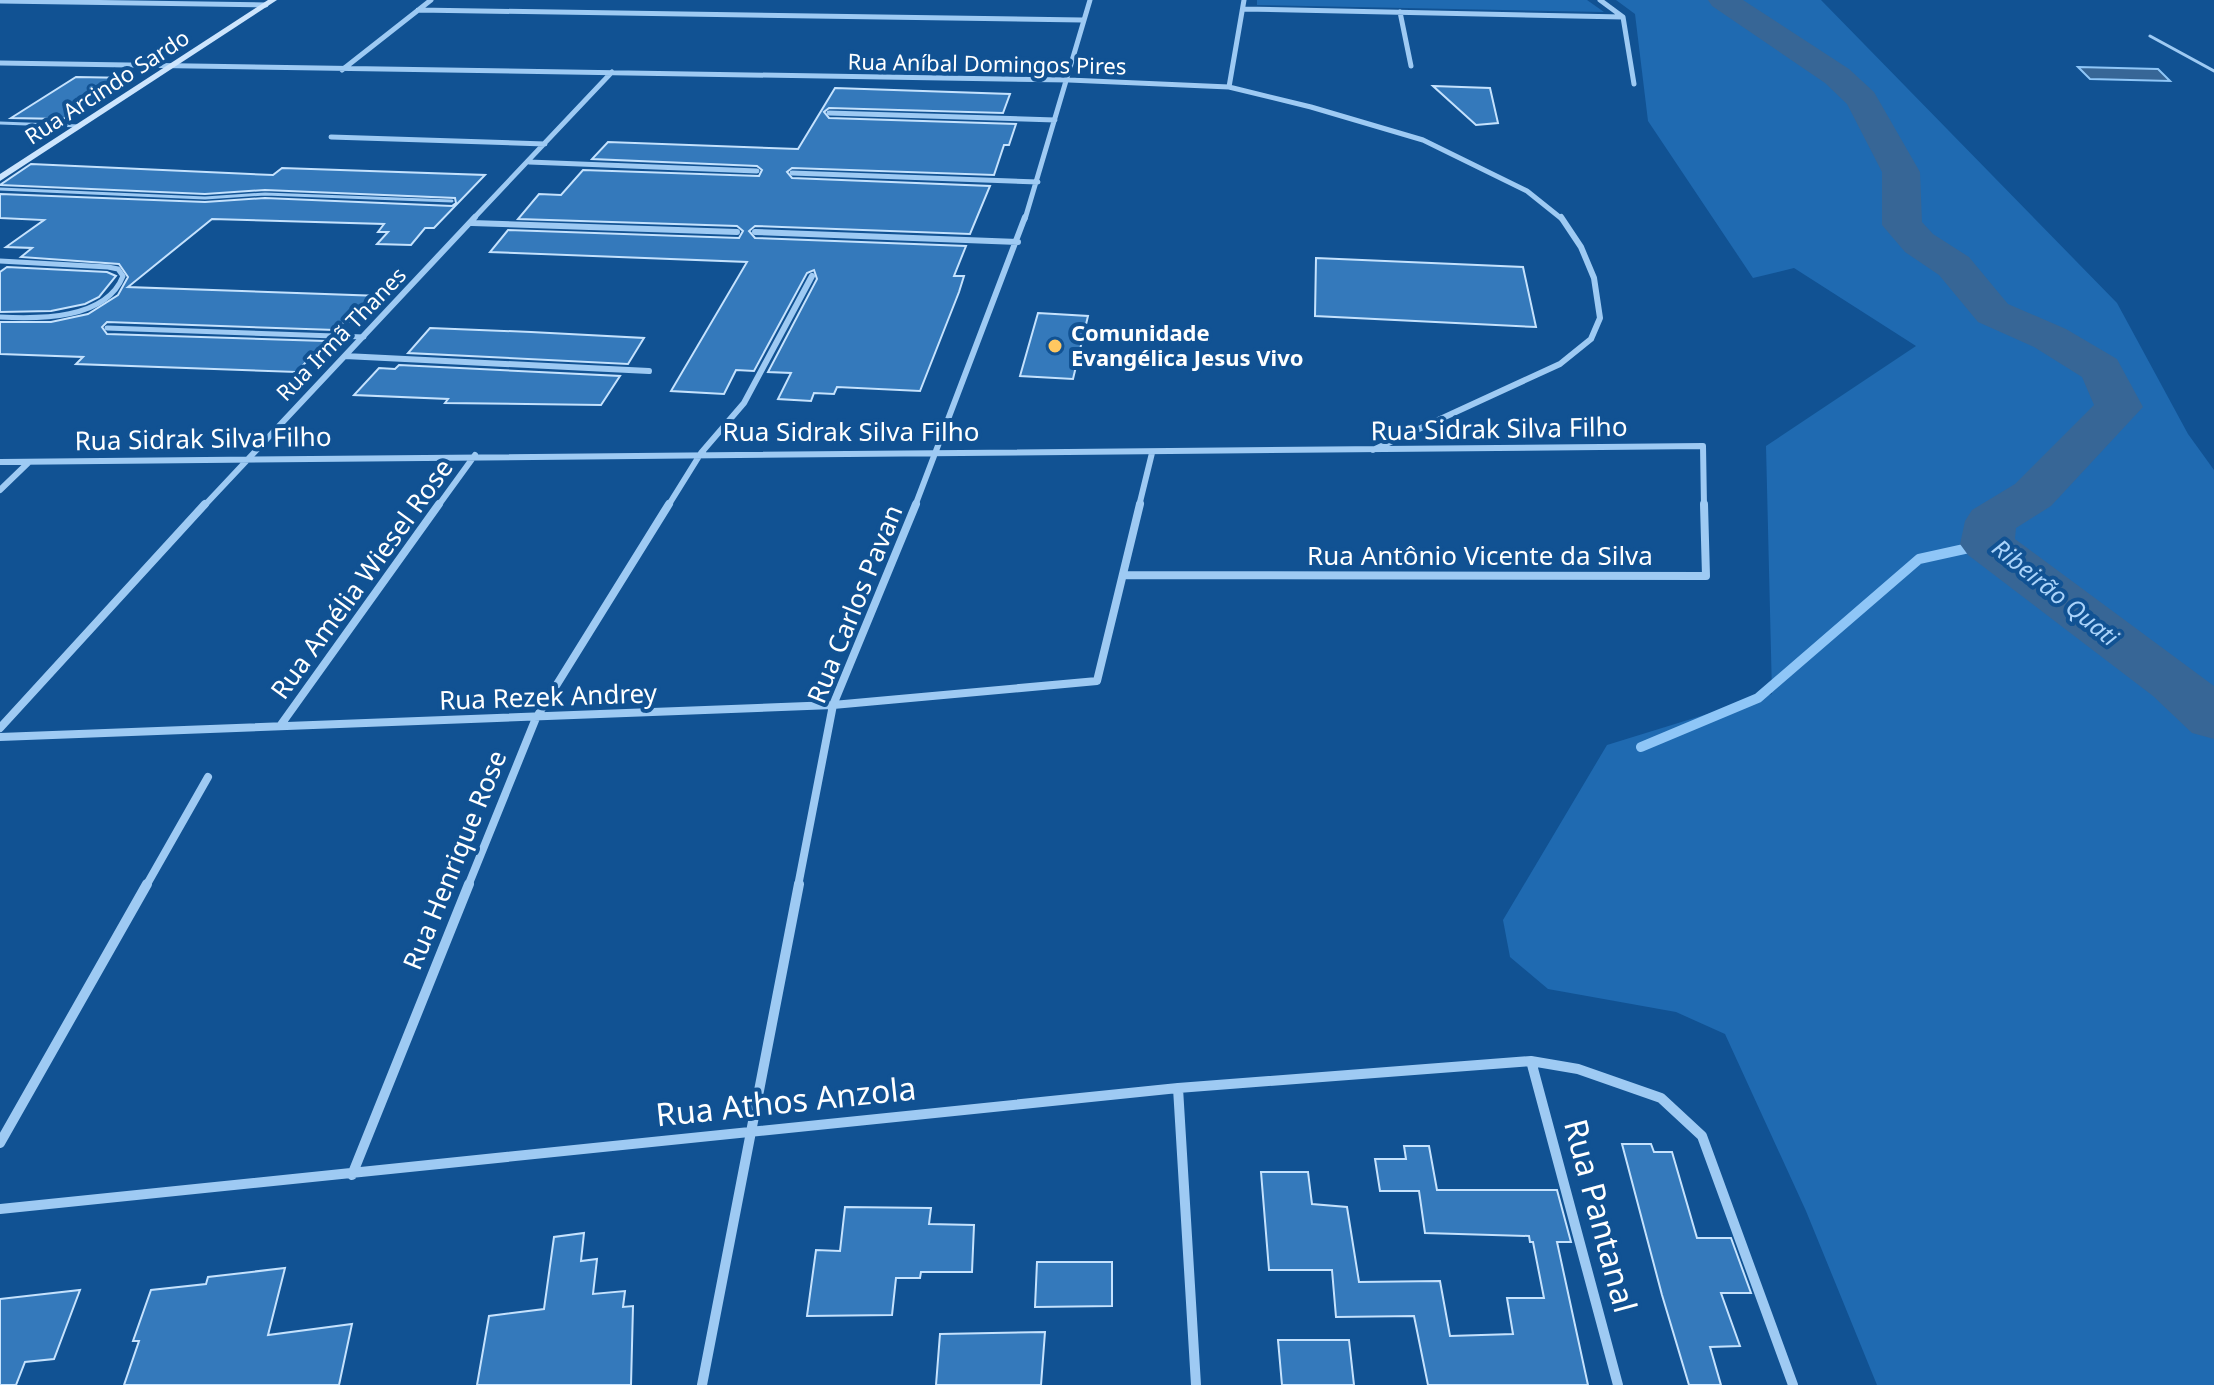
<svg xmlns="http://www.w3.org/2000/svg" width="2214" height="1385" font-family="'Noto Sans',sans-serif">
<rect width="100%" height="100%" fill="#115293"/>
<path fill="#1f6ab1" d="M1257 0H1587L1604 12 1257 5Z
M1616 0H1821L2117 303 2188 434 2214 470V1385H1877L1806 1211 1725 1034 1676 1012 1548 989 1510 957 1503 920 1607 745 1772 694 1766 446 1916 346 1794 268 1753 278 1648 121 1635 14Z"/>
<path fill="#376696" stroke="#8fc6f7" stroke-width="2" d="M2078 67 2158 69 2170 81 2090 79Z"/>
<g fill="none" stroke-linecap="round" stroke-linejoin="round">
<path stroke="#8fc6f7" stroke-width="10" d="M1641 747 1758 698 1919 559 1987 544"/>
<path fill="#376696" fill-rule="evenodd" d="M1708 0H1743L1849 69 1874 92 1920 172 1922 222 1933 234 1969 257 2008 304 2066 329 2117 359 2143 407 2051 506 2016 528 2015 539 2214 686V739L2192 733 2153 696 1968 555 1960 544 1965 521 1972 510 2015 484 2094 405 2082 377 2034 347 1978 322 1939 275 1905 252 1882 225V172L1847 104 1825 83 1712 6Z"/>
</g>
<path fill="#3479bb" stroke="#c5e2fd" stroke-width="2" d="M76 77 130 78 63 119 11 118Z
M1433 86 1490 88 1498 123 1476 125Z
M835 88 1010 94 1003 113 829 108 824 112 829 118 1016 124 1009 145H1004L994 175 792 168 787 172 792 178 990 186 970 234 755 226 749 231 755 238 966 246 954 276H964L959 292 920 391 837 387 834 394 814 393 811 401 778 399 791 373 768 372 817 279 814 270 807 273 754 371 736 370 724 394 671 391 747 262 490 252 508 230 739 238 743 231 737 226 518 219 539 194 561 195 583 170 759 176 762 170 757 166 592 159 608 142 798 149Z
M31 164 273 175 282 168 485 175 434 228H425L411 245 377 244 388 232H378L384 224 212 219 128 287 380 296 357 322H344L335 330 107 322 102 327 107 334 325 341 297 372 76 364 83 357 0 354V322H51L88 314 118 295 128 277 119 264 21 257 32 248 6 247 44 220 0 218V194L205 202 265 198 452 206 456 203 455 198 265 190 205 194 0 185Z
M1316 258 1523 267 1536 327 1315 316Z
M7 267 107 272 116 276 99 297 85 304 51 311 0 312V272Z
M1038 313 1088 316 1073 379 1020 376Z
M430 328 531 332 644 338 628 364 408 353Z
M399 365 620 376 601 405 445 403 448 399 354 395 379 368 395 369Z
M1622 1144H1651L1654 1152H1672L1697 1238H1731L1751 1293H1721L1740 1346 1710 1347 1721 1385H1689L1662 1295Z
M1404 1146H1429L1437 1190H1557L1571 1242H1557L1588 1385H1428L1414 1316 1336 1317 1332 1270H1269L1261 1172H1308L1312 1204 1347 1207 1359 1282 1440 1281 1450 1336 1513 1334 1507 1298H1544L1533 1242H1530L1529 1236 1425 1233 1419 1191H1380L1375 1159H1406Z
M845 1207 931 1208 929 1224 974 1225 972 1272H921L920 1278H896L892 1315 807 1316 816 1250 840 1251Z
M584 1233 581 1261 597 1259 593 1294 625 1291 623 1307 633 1306 631 1385H477L489 1316 544 1309 554 1237Z
M1037 1262H1112V1306L1035 1307Z
M285 1268 268 1335 352 1324 339 1385H124L139 1341H133L151 1290 206 1284 208 1277Z
M80 1290 54 1359 25 1362 16 1385H0V1299Z
M1045 1332 1041 1385H936L940 1334Z
M1278 1340H1349L1354 1385H1282Z"/>
<g fill="none" stroke-linecap="round" stroke-linejoin="round">
<path stroke="#9ecaf3" stroke-width="3" d="M2150 36 2214 71
M0 123 80 126
M0 189 205 198 265 194 452 201"/>
<path stroke="#9ecaf3" stroke-width="5" d="M0 261 108 267 118 269 123 276C106 320 38 319 0 317
M107 328 364 337"/>
<path stroke="#9ecaf3" stroke-width="5" d="M1600 0 1623 17 1634 84
M0 1 266 5
M1243 9 1623 17
M418 10 1082 20
M1400 12 1411 66
M0 63 1069 80 1229 87 1311 107 1423 140 1527 191 1562 219
M342 70 431 0
M1229 87 1244 0
M829 113 1055 120
M331 137 545 144
M529 162 757 171
M792 173 1038 182
M473 219 612 72
M1025 219 1090 0"/>
<path stroke="#9ecaf3" stroke-width="6" d="M472 223 737 232
M755 232 1018 242
M345 356 649 371
M1373 450 1560 364 1591 339 1600 318 1594 278 1581 247 1561 217
M0 462 1703 446 1704 506
M0 490 29 462
M204 506 475 217
M438 506 475 455
M668 506 701 453 744 403 812 276
M915 506 1025 217
M1139 506 1152 453"/>
<path stroke="#9ecaf3" stroke-width="8" d="M1125 575 1706 576 1704 504
M280 726 439 504
M0 728 205 504
M0 737 833 705 1097 681 1140 504
M146 886 208 777
M468 886 536 718 669 504
M798 886 833 705 916 504"/>
<path stroke="#9ecaf3" stroke-width="10" d="M1531 1061 1618 1385
M1178 1088 1196 1385
M0 1143 147 884
M352 1175 469 884
M0 1209 1178 1088 1531 1061 1578 1069 1661 1098 1702 1136 1793 1385
M702 1385 799 884"/>
<path fill="#cde5fd" fill-rule="evenodd" d="M268 0H277L0 181V174Z"/>
</g>
<circle fill="#ffc760" stroke="#115293" stroke-width="3" cx="1055" cy="346" r="8"/>
<g text-anchor="middle" stroke-width="8" stroke-linejoin="round" paint-order="stroke">
<g font-size="22" fill="#fff" stroke="#115293">
<text transform="translate(987 64) rotate(1)" y="8">Rua Aníbal Domingos Pires</text>
<text transform="translate(107 87) rotate(-33)" y="8">Rua Arcindo Sardo</text>
<text transform="translate(341 334) rotate(-46)" y="8">Rua Irmã Thanes</text>
</g>
<g font-size="22" font-weight="bold" fill="#fff" stroke="#115293" text-anchor="start">
<text x="1071" y="341">Comunidade<tspan x="1071" dy="25">Evangélica Jesus Vivo</tspan></text>
</g>
<g font-size="24" font-style="italic" fill="#aad3fa" stroke="#115293">
<text transform="translate(2055 593) rotate(39)" y="8">Ribeirão Quati</text>
</g>
<g font-size="26" fill="#fff" stroke="#115293">
<text transform="translate(1499 429) rotate(-1)" y="9">Rua Sidrak Silva Filho</text>
<text x="851" y="441">Rua Sidrak Silva Filho</text>
<text transform="translate(203 439) rotate(-1)" y="9">Rua Sidrak Silva Filho</text>
<text x="1480" y="565">Rua Antônio Vicente da Silva</text>
<text transform="translate(362 579) rotate(-54)" y="9">Rua Amélia Wiesel Rose</text>
<text transform="translate(855 604) rotate(-68)" y="9">Rua Carlos Pavan</text>
<text transform="translate(548 697) rotate(-2)" y="9">Rua Rezek Andrey</text>
<text transform="translate(455 860) rotate(-68)" y="9">Rua Henrique Rose</text>
</g>
<g font-size="32" fill="#fff" stroke="#115293">
<text transform="translate(786 1102) rotate(-6)" y="11">Rua Athos Anzola</text>
<text transform="translate(1600 1216) rotate(75)" y="11">Rua Pantanal</text>
</g>
</g>
</svg>
